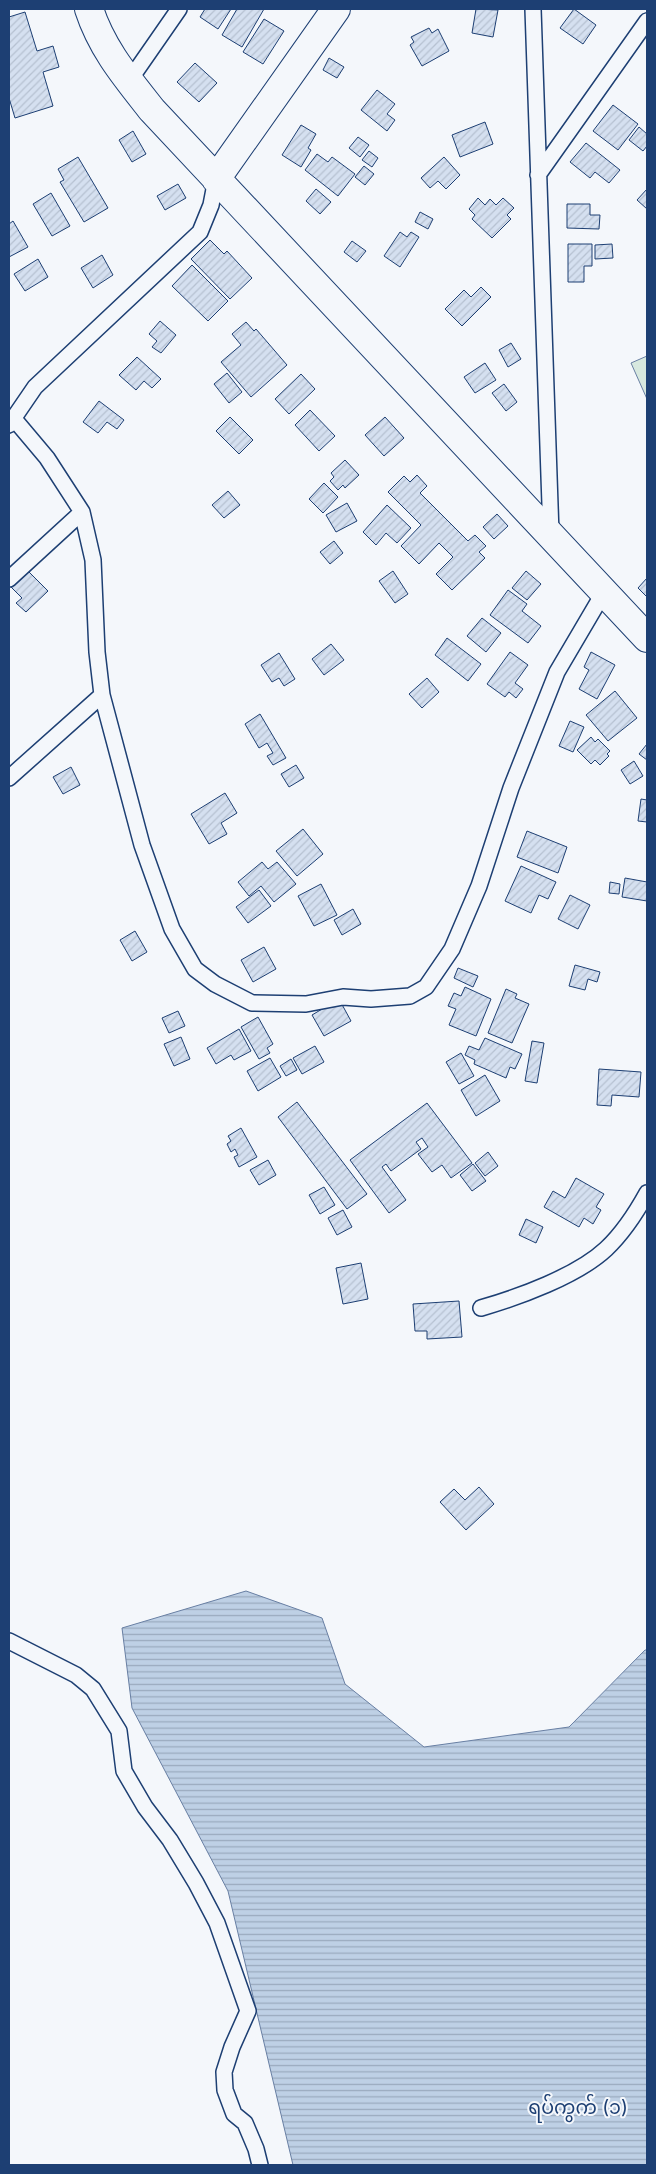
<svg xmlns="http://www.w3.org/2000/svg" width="656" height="2174" font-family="Inter,'Noto Sans Myanmar',sans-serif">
<defs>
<pattern id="water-rules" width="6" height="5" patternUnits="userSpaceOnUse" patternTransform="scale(1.25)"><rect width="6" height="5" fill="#bed0e5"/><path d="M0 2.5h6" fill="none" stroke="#9aaabe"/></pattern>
<pattern id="building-hatch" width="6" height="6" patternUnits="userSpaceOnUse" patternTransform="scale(1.25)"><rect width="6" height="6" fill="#d5e0f0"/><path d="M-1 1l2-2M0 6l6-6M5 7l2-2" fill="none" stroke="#b6c1d1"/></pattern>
</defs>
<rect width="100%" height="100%" fill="#f4f7fb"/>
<path fill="#d7e8df" stroke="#687fa3" d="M647 356V399L631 363Z"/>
<path fill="url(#water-rules)" stroke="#687fa3" d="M246 1591 322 1618 345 1684 424 1747 569 1727 645 1650H647V2165H293L228 1891 132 1708 122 1628Z"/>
<path fill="url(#building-hatch)" stroke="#1d3f73" d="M205 9H231L218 29 200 17Z
M237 9H264L242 47 222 35Z
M476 9 498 10 493 37 472 33Z
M574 9 596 25 583 44 560 28Z
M25 12 37 51 53 46 59 67 43 72 53 106 15 118 9 98V17Z
M264 19 284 31 263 64 243 52Z
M429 28 432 33 438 29 449 51 422 66 410 45 414 42 411 37Z
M329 58 344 67 337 78 323 70Z
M195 63 217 83 199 102 177 82Z
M377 90 395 104 387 114 395 120 387 131 361 110Z
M613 105 638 124 618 150 593 131Z
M485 122 493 144 460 157 452 135Z
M301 125 316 134 308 148 311 150 301 167 282 155Z
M639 127 647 134V146L643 151 629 140Z
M133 131 146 154 132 162 119 140Z
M358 137 369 145 360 157 349 148Z
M586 143 620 170 609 183 595 172 590 178 570 162Z
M369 151 378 158 372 167 362 160Z
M317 154 328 162 332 157 355 174 338 196 305 170Z
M78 157 108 208 84 222 60 182 64 180 58 169Z
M444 157 460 175 446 189 438 181 430 188 421 178Z
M364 166 374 174 365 185 355 177Z
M178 184 186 198 165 210 157 196Z
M316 189 331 202 320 214 306 201Z
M647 189V209L637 200Z
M51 193 70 226 52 236 33 204Z
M478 198 485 205 490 199 496 205 503 198 514 208 507 215 511 219 492 238 472 219 475 215 469 209Z
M567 204H590V215H600L599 229 567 228Z
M420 212 433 219 428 229 415 222Z
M13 221 28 247 9 257V224Z
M400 232 407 237 411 232 419 237 400 267 384 256Z
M210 240 224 254 227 251 252 278 230 299 191 259Z
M352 241 366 251 357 262 344 252Z
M568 244H592V266H584V282H568Z
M612 244 613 258 595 259V245Z
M102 255 113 275 93 288 81 268Z
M38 259 48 277 25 291 14 274Z
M192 265 228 301 208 321 172 286Z
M481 287 491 297 462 326 445 309 464 290 471 297Z
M160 321 176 335 161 353 152 347 157 341 149 334Z
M246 322 254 331 256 329 287 365 251 397 221 362 241 345 232 334Z
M511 343 521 359 508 367 499 350Z
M137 357 161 379 152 388 144 381 136 390 119 375Z
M485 363 496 380 475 393 464 377Z
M227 373 242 392 229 403 214 384Z
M301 374 315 389 289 414 275 399Z
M504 384 517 402 506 411 492 393Z
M99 401 124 420 117 429 107 422 98 433 83 422Z
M310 410 335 436 319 451 295 425Z
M230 417 253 440 239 454 216 431Z
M385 417 404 438 384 456 365 435Z
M345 460 359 475 345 488 343 485 338 490 330 481 334 477 331 473Z
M417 475 427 486 420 493 468 541 475 535 486 546 479 552 485 558 452 590 436 574 453 557 439 543 419 564 401 546 421 525 388 492 404 476 410 482Z
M324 483 338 497 323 513 309 499Z
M228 491 240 505 224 518 212 505Z
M347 503 357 521 336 532 326 515Z
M387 505 411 528 397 543 386 533 376 545 363 532Z
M497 514 508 526 494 539 483 527Z
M334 541 343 553 330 564 320 552Z
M27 570 48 591 26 612 16 603 22 598 10 586Z
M393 571 408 594 395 603 379 581Z
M526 571 541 584 527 600 512 588Z
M647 578V597L638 588Z
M508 590 527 604 522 611 541 626 528 643 490 615Z
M482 618 501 633 486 652 467 636Z
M447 638 481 664 468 681 435 655Z
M331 644 344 660 324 675 312 659Z
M510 652 528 665 515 683 523 689 516 698 509 692 505 697 487 684Z
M591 652 615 665 597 699 579 689 589 670 584 667Z
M279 653 295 679 284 686 279 678 272 682 261 665Z
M427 678 439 692 422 708 409 694Z
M615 691 637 718 608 741 586 715Z
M260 714 286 758 273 765 267 756 273 753 267 743 259 748 245 724Z
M570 721 584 727 573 752 559 746Z
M591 737 595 742 598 739 610 751 607 754 609 756 600 765 595 760 591 764 577 750Z
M647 744V760L639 754Z
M634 761 643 776 630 784 621 770Z
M296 765 304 778 289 787 281 774Z
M71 767 80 785 63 794 53 777Z
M225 793 237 813 221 823 227 834 209 844 191 814Z
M641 799 647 800V822L638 821Z
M303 829 323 854 297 876 276 851Z
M527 831 567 847 558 873 517 857Z
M262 862 268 869 277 862 296 884 274 902 261 886 249 896 238 882Z
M521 866 556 882 548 899 539 895 531 913 505 901Z
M625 878 647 882V901L622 897Z
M610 882 620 884 619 894 609 893Z
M321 884 337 915 314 926 298 896Z
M259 890 271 906 248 923 236 907Z
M570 895 590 905 578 929 558 919Z
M353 909 361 924 342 935 334 920Z
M135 931 147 952 132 961 120 940Z
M264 947 276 969 253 982 241 960Z
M575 965 600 972 597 982 588 979 585 990 569 986Z
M458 968 478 976 473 987 454 978Z
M465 987 491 999 476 1036 449 1025 456 1009 448 1006 454 993 461 996Z
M506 989 517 994 515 998 529 1004 512 1043 488 1033Z
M339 999 351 1021 324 1036 312 1015Z
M178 1011 185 1026 169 1033 162 1018Z
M258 1017 273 1044 267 1048 270 1053 259 1059 241 1027Z
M239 1029 251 1051 234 1060 231 1055 216 1064 207 1048Z
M181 1037 190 1059 174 1066 164 1044Z
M485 1038 522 1054 515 1069 510 1067 506 1078 474 1064 475 1060 465 1055 469 1046 479 1050Z
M532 1041 544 1043 537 1083 525 1081Z
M315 1046 324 1062 302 1074 293 1058Z
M461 1053 474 1076 459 1084 446 1062Z
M270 1058 281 1077 258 1091 247 1071Z
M291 1059 297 1070 286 1076 280 1066Z
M599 1069 641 1072 639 1097 612 1095 611 1106 597 1105Z
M485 1075 500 1101 476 1116 461 1090Z
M297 1102 367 1194 347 1209 278 1117Z
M427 1103 472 1163 451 1178 442 1165 432 1172 418 1154 428 1147 422 1138 416 1142 421 1149 391 1171 386 1164 382 1167 406 1200 389 1213 350 1160Z
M241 1128 257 1157 239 1167 234 1157 238 1155 235 1149 231 1152 227 1144 231 1141 228 1136Z
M488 1152 498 1166 485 1176 475 1163Z
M268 1160 276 1175 259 1185 250 1170Z
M473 1164 486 1181 472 1191 460 1175Z
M576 1178 604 1194 596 1207 601 1210 593 1224 584 1218 579 1227 544 1207 553 1191 565 1198Z
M324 1187 335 1205 320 1214 309 1195Z
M343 1210 352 1227 337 1235 328 1218Z
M526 1219 543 1227 536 1243 519 1235Z
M361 1263 368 1299 343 1304 336 1268Z
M459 1301 462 1337 427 1339V1331H415L413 1304Z
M479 1487 494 1504 466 1530 440 1502 454 1489 465 1500Z"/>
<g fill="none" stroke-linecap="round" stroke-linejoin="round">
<g stroke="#1d3f73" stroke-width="18">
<path id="street" d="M533 9 551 534
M129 81 179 9
M538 175 647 21
M15 420 47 458 82 512 93 560 97 652 102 695 142 845 172 929 195 969 215 984 252 1003 306 1004 343 997 371 999 410 996 426 987 452 949 479 886 511 788 557 672 604 592
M9 425 35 387 200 232 211 205 216 179
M9 579 82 512
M9 778 102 695
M481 1308C519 1297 577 1276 606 1249 624 1232 636 1213 647 1193
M9 1641 76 1675 93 1689 119 1731 124 1771 145 1807 170 1840 196 1883 217 1923 248 2011 232 2047 224 2072 225 2090 234 2114 245 2123 256 2149 260 2165"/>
</g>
<g stroke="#1d3f73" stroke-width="30">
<path id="highway" d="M89 9C102 49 126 77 152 110L647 638
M216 179 336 9"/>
</g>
<use href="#street" stroke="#f4f7fb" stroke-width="15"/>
<use href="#highway" stroke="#f4f7fb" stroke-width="28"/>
</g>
<g text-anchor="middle" stroke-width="4" stroke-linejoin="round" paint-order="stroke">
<g font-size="19" fill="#1d3f73" stroke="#f4f7fb">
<text x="578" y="2114">ရပ်ကွက် (၁)</text>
</g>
</g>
<rect width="656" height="2174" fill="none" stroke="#1d3f73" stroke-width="20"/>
</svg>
